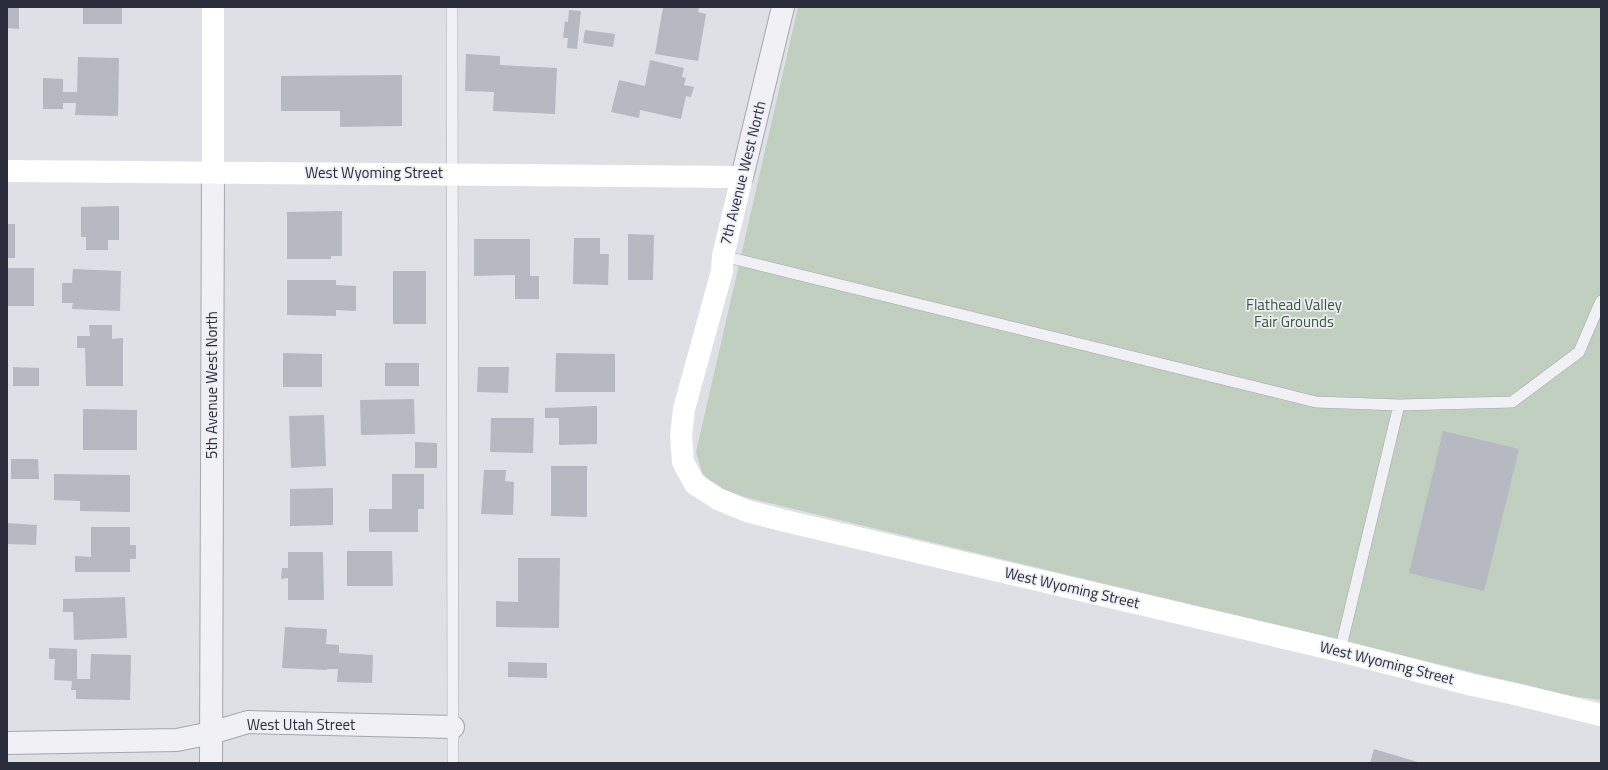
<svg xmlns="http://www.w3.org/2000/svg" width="1608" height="770" font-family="'Titillium Web',sans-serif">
<rect width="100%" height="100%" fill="#dfe0e6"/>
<path fill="#c1cfc1" d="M798 7H1601V700L1571 696 744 497 715 486 702 473 696 452Z"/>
<path fill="#b6b9c2" d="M7 7H19V29L7 28Z
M83 7H122V24H83Z
M663 7H699L698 12 706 14 698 61 655 54Z
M569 10 581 11 577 49 567 48 568 38H563L565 21 568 22Z
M585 30 615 34 613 47 583 43Z
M466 54 500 56V65L557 68 555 114 493 111 494 92 465 91Z
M78 57 119 58 118 116 75 115 76 103H63V109H43V78L63 79V92H77Z
M650 60 684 68 682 77 686 78 684 85 694 87 691 97 686 96 681 119 640 110 639 118 611 112 619 80 645 86Z
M402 75V126L340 127V111H281V76Z
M119 206V240H108V250H86V237H81V207Z
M342 211V256H331V259H287V212Z
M7 224H15V258H7Z
M628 234 654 235 653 280H628Z
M574 238H600V254H609L608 285 573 284Z
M474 239H530V276H539V299H515V275L474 276Z
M7 268H34V306H7Z
M73 269 121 271 120 311 72 309 73 303H62V283H72Z
M393 271H426V324H393Z
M287 280H336V285L356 286V311L336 310V316L287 315Z
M89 325H112V339L123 338V386H86L85 348H77V336H90Z
M283 353 322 354V387H283Z
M556 353 615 354V392H555Z
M385 363H419V386H385Z
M13 367 39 368V386H13Z
M478 367H509L508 393 477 392Z
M414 399 415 434 361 435 360 400Z
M597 406V444L559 445V418H545V408Z
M83 409 137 410V450H83Z
M324 415 326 466 291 468 289 416Z
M491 418H534L533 453 490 452Z
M1443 431 1519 449 1484 591 1409 573Z
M415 442 437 443V468H415Z
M11 459H38L39 479H11Z
M551 466H587V517L551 516Z
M484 470H506L505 481 514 482 513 515 481 514Z
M54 474 130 475V512L80 511V501L54 500Z
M392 474H424V509H418V532H369V509H392Z
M333 488V525L290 526V489Z
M7 523 37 525 36 545 7 544Z
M91 527H130V545H136V559H130V572H75V556L91 557Z
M347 551H392L393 586H347Z
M288 552H323L324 600H288V578L281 579 282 568H288Z
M518 558H560L559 628 496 627V601L518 602Z
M125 597 127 638 74 640 73 612H63V599Z
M285 627 327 629 326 644 339 645V653L373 655 372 683 337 682 338 669H327V670L282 668Z
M49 648 77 649V679H90L91 654 131 655 130 700 76 699V690H71L72 681 54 680 55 659H49Z
M508 662 547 663V678L508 677Z
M1374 749 1421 763H1370Z"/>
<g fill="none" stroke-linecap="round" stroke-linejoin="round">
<g stroke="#a5a6af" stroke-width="12">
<path id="lane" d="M452 7 453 763
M723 256 1316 402 1399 405 1512 402 1579 352 1601 301
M1340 651 1399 405"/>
</g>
<g stroke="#a5a6af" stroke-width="24">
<path id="street" d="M742 177 783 7
M7 743 177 740 211 733 248 722 453 727
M211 763 213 172"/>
</g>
<use href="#lane" stroke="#f1f1f5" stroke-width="11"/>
<use href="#street" stroke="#f1f1f5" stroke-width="22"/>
<path stroke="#fff" stroke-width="22" d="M7 171 742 177 723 256 722 271 684 409 681 436 683 462 695 484 718 499 747 511 781 520 1340 651 1472 685 1515 694 1601 715
M213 172V7"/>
</g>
<g text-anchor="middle" stroke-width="3.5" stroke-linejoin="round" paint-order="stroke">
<g font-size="15" fill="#292c3b" stroke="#eeeff4">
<text x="374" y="178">West Wyoming Street</text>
<text transform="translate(743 173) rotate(-76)" y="5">7th Avenue West North</text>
<text transform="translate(212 385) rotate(-90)" y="5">5th Avenue West North</text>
<text transform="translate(1072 588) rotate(13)" y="5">West Wyoming Street</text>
<text transform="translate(1387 663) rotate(14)" y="5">West Wyoming Street</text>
<text x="301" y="730">West Utah Street</text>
</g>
<g font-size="15" fill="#385539" stroke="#eeeff4">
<text x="1294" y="310">Flathead Valley<tspan x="1294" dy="17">Fair Grounds</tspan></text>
</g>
</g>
<rect width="1608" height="770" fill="none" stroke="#292c3b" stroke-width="16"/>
</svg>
